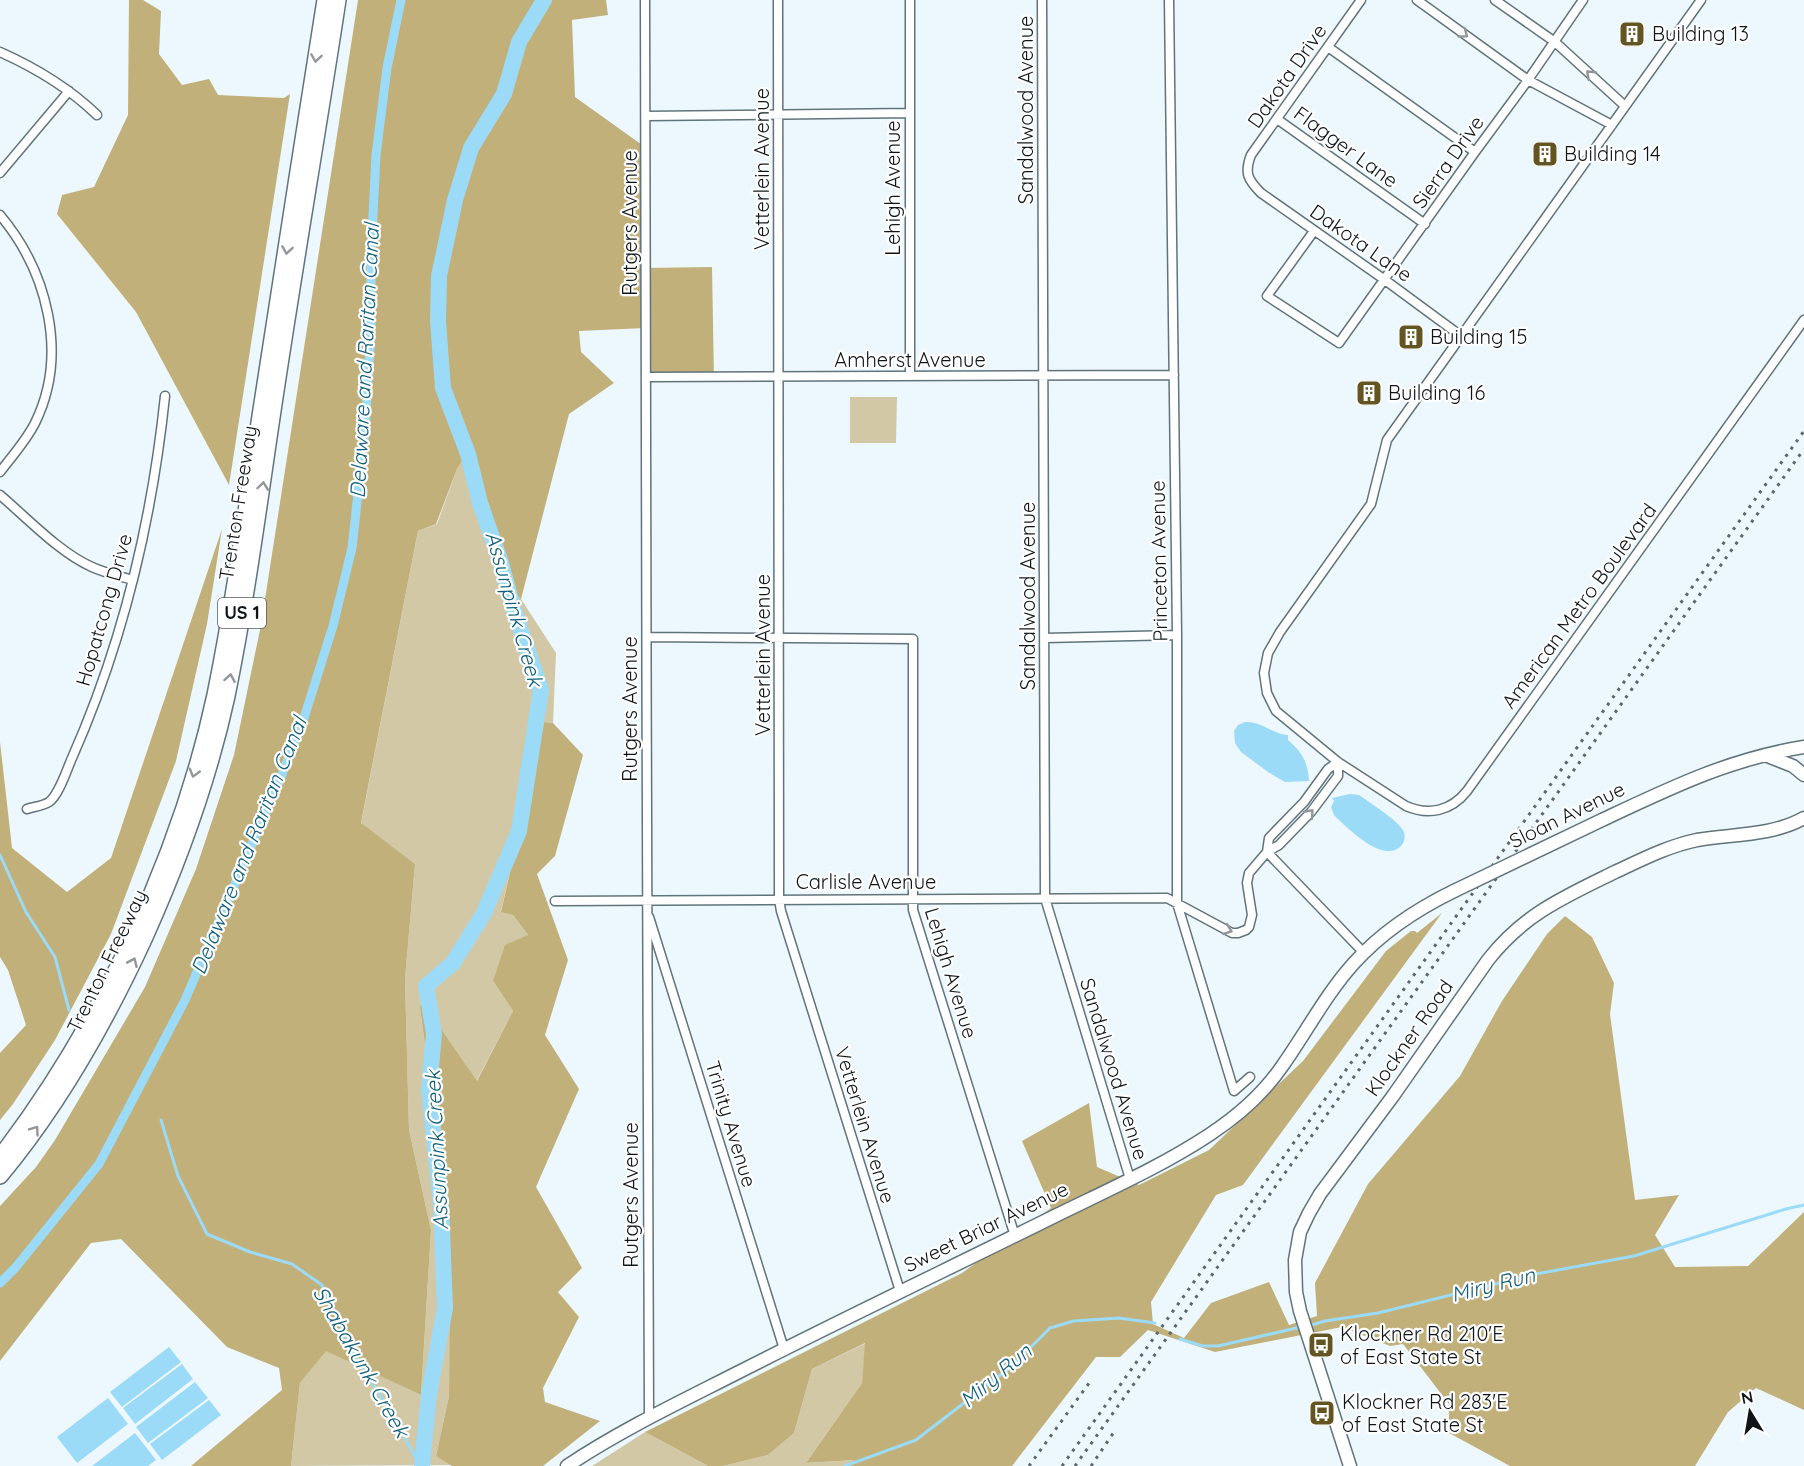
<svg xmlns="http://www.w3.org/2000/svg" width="1804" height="1466" font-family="Quicksand,sans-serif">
<rect width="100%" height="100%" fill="#ecf8fe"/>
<path fill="#d2c8a6" d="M850 397H897L896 443H850Z
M469 450 490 508 489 547 502 582 521 599 556 653 553 723 544 722 501 911 513 915 528 935 493 981 513 1011 476 1082 420 1008 450 1230 449 1396 436 1456 453 1465 291 1466 300 1383 326 1350 421 1395 431 1230 409 1130 405 979 415 864 361 824 418 531 437 524 457 469Z
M866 1343 862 1383 806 1463 856 1460 847 1466H723L768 1455 794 1433 812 1369Z
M645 1432 708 1466H592Z"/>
<path fill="#c1b079" d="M129 0H143L161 11 159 54 182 85 209 79 218 95 284 98 290 94 229 485 136 312 57 214 62 195 94 187 128 115Z
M358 0H606L608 15 572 20 575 97 645 147V268L712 267 714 381H646L645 328 579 331 581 352 614 383 569 414 521 599 502 582 489 547 490 508 469 450 457 469 436 524 418 531 361 823 415 864 405 979 409 1130 431 1230 421 1395 326 1351 300 1383 291 1466H191L282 1390 279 1368 227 1347 121 1239 91 1243 0 1361V1206L36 1167 55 1140 145 987 196 869 234 755 261 625Z
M222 529 207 624 176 761 111 934 55 1040 13 1104 0 1120V1053L26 1025 8 970 0 957V742L12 848 67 892 111 858Z
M544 722 553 723 583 755 555 856 537 874 568 960 545 1035 579 1089 536 1187 582 1268 558 1292 579 1317 543 1388 545 1402 600 1421 543 1466H452L436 1456 449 1396 450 1230 420 1008 422 1002 477 1081 513 1011 493 981 505 945 528 935 513 915 501 912Z
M1442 913 1243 1185 1216 1195 1151 1302 1153 1324 1184 1338 1211 1303 1269 1282 1289 1325 1317 1316 1315 1283 1368 1184 1460 1076 1502 1001 1547 934 1565 916 1592 937 1614 983 1610 1014 1635 1200 1679 1195 1655 1235 1675 1267 1748 1266 1804 1212V1410L1756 1388 1728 1412 1695 1466H1510L1449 1433V1404L1403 1344 1390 1346 1342 1327 1215 1352 1148 1330 1120 1357H1096L1012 1466H847L854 1460 806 1463 862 1383 865 1343 812 1369 794 1433 768 1455 723 1466H708L645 1432 962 1273 1051 1208 1022 1141 1089 1103 1097 1167 1139 1185 1209 1150 1303 1061 1386 951 1411 931H1415L1417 933Z"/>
<path fill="#9cdbf8" d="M1245 722C1262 721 1274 735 1288 735V740C1302 752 1308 762 1309 781L1285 782 1268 772 1241 752 1235 743 1234 731 1238 725Z
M1350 794 1359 795C1370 803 1396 819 1403 830 1406 836 1405 842 1400 847 1382 863 1347 828 1334 815L1331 807 1334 801 1332 798Z
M169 1347 181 1362 122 1407 110 1392Z
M182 1364 193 1379 135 1424 123 1408Z
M195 1382 208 1398 148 1443 136 1427Z
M108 1398 128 1424 77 1463 57 1437Z
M209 1400 221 1415 162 1460 150 1444Z
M135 1433 156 1460 148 1466H92Z"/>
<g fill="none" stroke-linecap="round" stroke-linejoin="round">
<path stroke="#9cdbf8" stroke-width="3" d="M0 855 26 912 55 957 69 1010
M161 1120 178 1176 207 1234 250 1252 292 1264 322 1285 352 1350 399 1427 420 1466
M1308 1326 1325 1321 1378 1313 1536 1274 1634 1256 1786 1209 1804 1205
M1180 1339 1203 1346H1218L1301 1327
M845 1466 916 1440 1012 1366 1050 1328 1074 1321 1119 1318 1155 1323"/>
<path stroke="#9cdbf8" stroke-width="9" d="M0 1283 16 1267 99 1164 185 1000 281 777 304 718 333 626 352 548 365 430 371 330V255L376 155 387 68 401 0"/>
<path stroke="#9cdbf8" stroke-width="16" d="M422 1466 429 1394 445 1308 441 1203 429 1090 434 1034 426 986 453 963 484 913 519 831 541 690 512 604 501 563 480 503 468 454 443 388 438 321 439 276 455 200 471 148 504 94 519 42 544 0"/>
<g stroke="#61737b" stroke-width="11">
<path id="minor" d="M645 0C647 473 646 945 649 1418
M778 0 779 899 781 911 900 1291
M910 0V376
M1042 0 1045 898 1130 1179
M1169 0 1177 635V903L1234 1091 1250 1077
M1361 0 1251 155C1244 173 1248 180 1261 193L1385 280 1461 336
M1417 0 1528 80 1612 125
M1495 0 1555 42 1625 106
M1701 0 1387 440 1371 504 1280 632 1268 653 1264 673 1267 693 1276 711 1338 762 1406 806C1429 816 1451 811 1467 791L1804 320
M1328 47 1475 152
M0 52C36 68 69 88 97 115
M646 116 910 113
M1277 119 1425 224
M0 173 69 91
M0 215C47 271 69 354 35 423 26 441 12 456 0 472
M1314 231 1267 296 1339 343 1475 152 1528 80 1583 0
M647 377 1174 375
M0 495C27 518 60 553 92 567 105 573 119 576 133 580
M647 637 913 639V910L1015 1236
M1045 638 1177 635
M27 809C33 807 43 806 49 802 59 795 67 769 72 758 123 643 152 520 165 396
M1267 852 1364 953
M1267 852 1269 838 1304 802 1328 769 1338 762
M555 901 1167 898 1232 933H1238L1246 930 1249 927 1252 915 1247 883 1249 873 1267 852 1279 845 1311 812 1338 776V762
M649 917 784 1349"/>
</g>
<g stroke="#61737b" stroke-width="15">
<path id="secondary" d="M1765 755 1793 766 1804 775
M1602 820C1670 788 1729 759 1804 747
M567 1466C621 1430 680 1402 737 1373 843 1319 950 1268 1057 1215 1108 1190 1162 1166 1209 1135 1238 1116 1264 1093 1283 1065 1307 1031 1326 994 1354 963 1382 932 1417 909 1454 891
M1350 1466 1300 1311 1296 1292 1295 1260 1300 1232 1309 1213 1320 1194 1393 1096 1488 960C1524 914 1564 897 1615 872 1641 860 1668 846 1697 840 1732 834 1772 836 1804 818"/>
</g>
<g stroke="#61737b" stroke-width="18">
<path id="motorway" d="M0 1157C101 1025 180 857 215 695 233 607 245 518 258 429 279 286 303 143 325 0
M0 1176C60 1104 106 1022 145 937 180 859 209 779 227 696 245 608 257 519 270 431 291 287 316 144 338 0"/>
</g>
<use href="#minor" stroke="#fff" stroke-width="8"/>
<use href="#secondary" stroke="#fff" stroke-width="12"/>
<use href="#motorway" stroke="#fff" stroke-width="15"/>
<path stroke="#5e666b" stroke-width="3" stroke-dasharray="3 6" stroke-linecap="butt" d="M1029 1466 1092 1379
M1062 1466 1804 431
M1075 1466 1804 449
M1091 1466 1114 1432"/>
<g stroke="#61737b" stroke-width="15" stroke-linecap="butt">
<path id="secondary-bridge" d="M1454 891 1602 820"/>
</g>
<use href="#secondary-bridge" stroke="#fff" stroke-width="12"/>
</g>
<defs><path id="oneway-chevron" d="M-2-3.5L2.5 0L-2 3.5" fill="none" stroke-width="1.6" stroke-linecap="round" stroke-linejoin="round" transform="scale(1.5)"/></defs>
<g stroke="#939698">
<use href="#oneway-chevron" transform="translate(1464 34) rotate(36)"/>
<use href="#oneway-chevron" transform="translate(316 58) rotate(99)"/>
<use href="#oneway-chevron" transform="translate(1590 74) rotate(-137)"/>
<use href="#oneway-chevron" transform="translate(287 250) rotate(99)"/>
<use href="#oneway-chevron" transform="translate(263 486) rotate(-82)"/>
<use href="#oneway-chevron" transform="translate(230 678) rotate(-80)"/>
<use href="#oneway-chevron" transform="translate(194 773) rotate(106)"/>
<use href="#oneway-chevron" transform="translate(1310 813) rotate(-49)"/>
<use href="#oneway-chevron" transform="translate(1228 930) rotate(20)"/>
<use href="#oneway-chevron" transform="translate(133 962) rotate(-66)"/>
<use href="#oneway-chevron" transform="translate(35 1130) rotate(-55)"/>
</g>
<defs>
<g id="building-square" transform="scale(1.35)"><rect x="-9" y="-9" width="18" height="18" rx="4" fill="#635522" stroke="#fff"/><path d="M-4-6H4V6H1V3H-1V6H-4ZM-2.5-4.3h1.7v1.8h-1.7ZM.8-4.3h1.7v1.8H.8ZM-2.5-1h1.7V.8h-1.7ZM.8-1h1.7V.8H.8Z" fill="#fff"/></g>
<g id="bus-square" transform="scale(1.35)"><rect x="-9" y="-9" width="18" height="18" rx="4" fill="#635522" stroke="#fff"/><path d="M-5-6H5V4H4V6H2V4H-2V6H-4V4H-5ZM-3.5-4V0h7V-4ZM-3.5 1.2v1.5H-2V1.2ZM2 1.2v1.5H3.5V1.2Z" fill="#fff"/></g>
</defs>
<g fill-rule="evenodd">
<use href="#building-square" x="1632" y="34"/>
<use href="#building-square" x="1545" y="154"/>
<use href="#building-square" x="1411" y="337"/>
<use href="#building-square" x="1369" y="393"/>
<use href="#bus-square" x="1321" y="1345"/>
<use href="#bus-square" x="1322" y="1413"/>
</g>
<g text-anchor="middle" stroke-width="4.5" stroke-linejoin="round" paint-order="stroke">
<rect fill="#fff" stroke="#565b5e" stroke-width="1.5" x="218" y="598" width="48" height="30" rx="4.5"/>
<g font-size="18" font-weight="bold" fill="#0e1519">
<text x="242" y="619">US 1</text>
</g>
<g font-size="20" fill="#0e1519" stroke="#fff" text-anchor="start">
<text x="1652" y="41">Building 13</text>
<text x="1564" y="161">Building 14</text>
<text x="1430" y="344">Building 15</text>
<text x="1388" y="400">Building 16</text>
<text x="1340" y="1341">Klockner Rd 210'E<tspan x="1340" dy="23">of East State St</tspan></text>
<text x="1342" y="1409">Klockner Rd 283'E<tspan x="1342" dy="23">of East State St</tspan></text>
</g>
<g font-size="20" fill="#0e1519" stroke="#fff">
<text transform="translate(1287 76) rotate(-55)" y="7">Dakota Drive</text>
<text transform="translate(1026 110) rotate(-90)" y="7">Sandalwood Avenue</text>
<text transform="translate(1346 147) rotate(36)" y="7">Flagger Lane</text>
<text transform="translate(1448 162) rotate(-55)" y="7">Sierra Drive</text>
<text transform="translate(762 169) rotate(-90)" y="7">Vetterlein Avenue</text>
<text transform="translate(893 188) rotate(-90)" y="7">Lehigh Avenue</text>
<text transform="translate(630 223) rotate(-90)" y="7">Rutgers Avenue</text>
<text transform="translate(1361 243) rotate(35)" y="7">Dakota Lane</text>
<text x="910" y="367">Amherst Avenue</text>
<text transform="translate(238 503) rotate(-81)" y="7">Trenton Freeway</text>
<text transform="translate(1159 561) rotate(-91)" y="7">Princeton Avenue</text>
<text transform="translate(1028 596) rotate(-90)" y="7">Sandalwood Avenue</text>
<text transform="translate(1579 606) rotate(-54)" y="7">American Metro Boulevard</text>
<text transform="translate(104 610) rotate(-74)" y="7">Hopatcong Drive</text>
<text transform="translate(763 655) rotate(-90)" y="7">Vetterlein Avenue</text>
<text transform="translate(630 709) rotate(-90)" y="7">Rutgers Avenue</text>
<text transform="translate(1567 815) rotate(-26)" y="7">Sloan Avenue</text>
<text x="866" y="889">Carlisle Avenue</text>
<text transform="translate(107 961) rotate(-64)" y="7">Trenton Freeway</text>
<text transform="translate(951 973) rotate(73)" y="7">Lehigh Avenue</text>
<text transform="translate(1409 1038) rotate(-55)" y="7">Klockner Road</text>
<text transform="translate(1114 1069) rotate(73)" y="7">Sandalwood Avenue</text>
<text transform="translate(731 1124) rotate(73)" y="7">Trinity Avenue</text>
<text transform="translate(865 1125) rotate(73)" y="7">Vetterlein Avenue</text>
<text transform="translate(631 1195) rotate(-90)" y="7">Rutgers Avenue</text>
<text transform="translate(986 1227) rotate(-26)" y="7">Sweet Briar Avenue</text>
</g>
<g font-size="21" font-style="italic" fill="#10607d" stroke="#fff">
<text transform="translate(365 361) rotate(-87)" y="7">Delaware and Raritan Canal</text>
<text transform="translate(514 609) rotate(74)" y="7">Assunpink Creek</text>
<text transform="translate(249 846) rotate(-68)" y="7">Delaware and Raritan Canal</text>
<text transform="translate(437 1150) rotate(-93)" y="7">Assunpink Creek</text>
<text transform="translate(1493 1285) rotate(-14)" y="7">Miry Run</text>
<text transform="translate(361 1362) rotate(60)" y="7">Shabakunk Creek</text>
<text transform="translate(996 1376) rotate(-40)" y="7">Miry Run</text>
</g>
</g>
<g transform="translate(1750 1412) rotate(349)" stroke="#ffffff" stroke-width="4.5" paint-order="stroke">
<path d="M0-4.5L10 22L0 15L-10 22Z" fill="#0e1519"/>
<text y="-9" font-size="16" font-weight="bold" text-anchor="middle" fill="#0e1519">N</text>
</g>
</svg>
